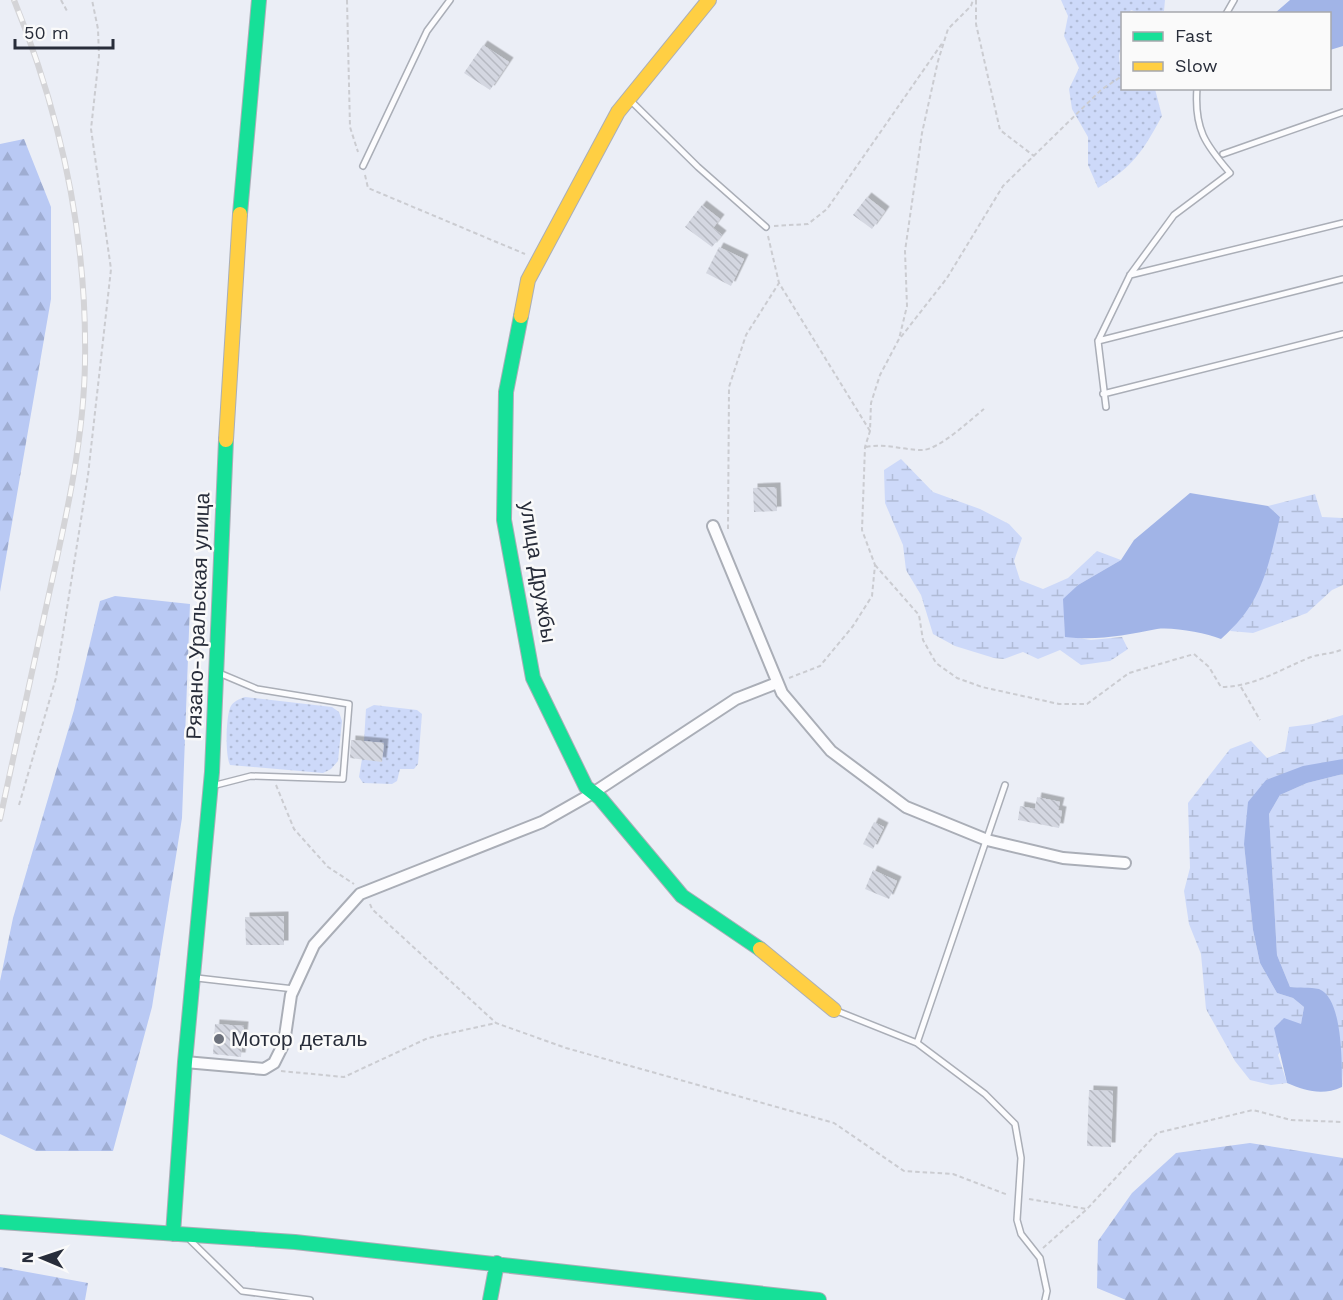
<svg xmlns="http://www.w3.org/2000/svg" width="1343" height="1300" font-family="'Work Sans',sans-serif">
<defs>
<pattern id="grass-dots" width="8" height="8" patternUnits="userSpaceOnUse" patternTransform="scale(1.5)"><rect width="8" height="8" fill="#cdd9f9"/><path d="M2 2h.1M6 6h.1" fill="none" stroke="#b0bbd6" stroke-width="1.8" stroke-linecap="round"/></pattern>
<pattern id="forest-firs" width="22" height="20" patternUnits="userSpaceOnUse" patternTransform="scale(1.5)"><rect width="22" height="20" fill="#b9c9f4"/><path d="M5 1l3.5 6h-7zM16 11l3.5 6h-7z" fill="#9fadd2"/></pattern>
<pattern id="wetland-marsh" width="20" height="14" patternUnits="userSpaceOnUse" patternTransform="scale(1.5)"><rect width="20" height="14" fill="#cdd9f9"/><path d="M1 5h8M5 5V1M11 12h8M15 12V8" fill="none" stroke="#b0bbd6"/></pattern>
<pattern id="building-back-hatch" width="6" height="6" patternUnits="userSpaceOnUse" patternTransform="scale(1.5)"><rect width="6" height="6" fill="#d4d7e1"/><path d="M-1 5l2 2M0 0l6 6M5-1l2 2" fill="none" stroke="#b6b9c2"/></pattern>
<filter id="shadow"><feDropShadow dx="4.5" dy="-4.5" stdDeviation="0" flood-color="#0004"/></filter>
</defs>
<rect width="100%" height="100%" fill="#ebeef6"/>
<path fill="url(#grass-dots)" d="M1061 0H1165L1164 11 1142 14 1131 10 1129 13 1122 14V39L1119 56 1122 88 1155 89 1162 116C1143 151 1133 167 1098 188L1088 165V137L1072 109 1069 89 1079 68 1064 36 1068 16Z
M245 697 332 707 339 712 342 721 338 761 331 769 323 773 230 765C225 755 226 719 230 708 232 702 239 699 245 697Z
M374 705 417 710 422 714 418 764 414 769H400L397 781 392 784 363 783 359 777 362 759 383 743 364 741 366 709Z"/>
<path fill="url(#forest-firs)" d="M24 139 51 207V299L0 592V144Z
M115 596 190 604 182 818 152 1007 113 1151H36L0 1134V981L13 918 74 710 100 601Z
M1250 1143 1343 1158V1300H1126L1097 1288 1098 1241 1132 1193 1176 1153Z
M0 1267 88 1283 85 1300H0Z"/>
<path fill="url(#wetland-marsh)" d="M901 459 933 492 980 509 1009 524 1022 538 1014 561 1020 580 1043 589 1068 578 1097 551 1121 560 1078 585 1064 599 1065 636 1091 640 1122 637 1128 649 1110 661 1081 665 1060 650 1038 659 1023 652 1004 659 994 658 955 646 933 634 921 595 906 570 903 545 885 503 884 470Z
M1315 494 1322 517 1343 518V585L1332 590 1307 613 1253 633 1230 631 1240 619 1280 517 1268 506Z
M1343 715V759L1266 780 1244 844 1253 930 1260 963 1277 993 1293 998 1304 1007 1301 1024 1278 1055 1287 1083 1271 1085 1250 1080 1235 1061 1206 1009 1201 954 1189 924 1184 891 1190 868 1188 803 1230 749 1251 741 1267 758 1285 751 1289 727 1313 724Z
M1343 774V1087L1342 1071 1320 990 1290 987 1277 955 1269 814 1280 795 1307 783Z"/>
<path fill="#a1b4e7" d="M1290 0H1343V46L1330 50V14L1275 13Z
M1190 493 1268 506 1280 517C1268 567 1263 603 1221 639 1205 633 1174 627 1157 629 1125 635 1098 641 1065 637L1063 599 1078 585 1121 560 1134 540Z
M1343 759V774L1307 783 1280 795 1269 814 1277 955 1290 987C1299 988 1310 987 1319 989 1343 998 1342 1065 1342 1087 1322 1096 1306 1091 1287 1083L1274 1028 1284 1018 1301 1024 1304 1007 1293 998 1277 993 1260 963 1253 930 1244 844 1248 802 1266 780 1303 766Z"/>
<path fill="url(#building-back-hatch)" filter="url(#shadow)" d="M483 45 509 62 490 90 464 73Z
M867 197 885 211 872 229 853 215Z
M702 205 720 219 713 228 722 235 712 247 685 227Z
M719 247 744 259 731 286 706 273Z
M776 487 777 511 754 512 753 488Z
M351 740 384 743 382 762 350 758Z
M1037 797 1060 802 1058 810 1062 811 1059 828 1018 820 1020 806 1035 809Z
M874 822 884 827 873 849 863 844Z
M873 870 897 881 889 899 865 889Z
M284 916V945H246L245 917Z
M215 1024 244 1026 241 1057 213 1054Z
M1089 1090 1113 1091 1111 1147 1087 1146Z"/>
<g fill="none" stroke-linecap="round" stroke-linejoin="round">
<g stroke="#aaaeb7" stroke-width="8">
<path id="lane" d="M1226 14 1234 0
M631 101 698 167 766 227
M1223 154 1343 112
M363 166 427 31 450 0
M1130 275 1343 223
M1098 341 1343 279
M1103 394 1343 334
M1106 407 1098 341 1130 275 1174 215 1230 173C1205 144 1194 129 1197 88
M216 785 251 776 343 779 349 704 257 689 219 673
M197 978 294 989
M837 1011 917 1043 985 1094 1015 1124 1021 1158 1017 1220 1021 1234 1040 1258 1047 1291 1045 1300
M917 1043 1005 785
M191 1241 242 1291 310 1300"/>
</g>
<g stroke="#aaaeb7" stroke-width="14">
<path id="street" d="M713 526 782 693 831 751 906 807 987 840 1063 858 1125 863
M185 1062 264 1069 274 1063 284 1043 291 995 314 945 360 894 542 822 593 793 736 699 777 683"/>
</g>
<g stroke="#aaaeb7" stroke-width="16">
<path id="fast" d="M240 214 259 0
M521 316 506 392 504 520 533 678 586 787 600 798 682 896 760 949
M0 1222 295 1242 819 1300
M173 1234 185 1062 212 772 226 440
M490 1300 497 1263"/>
</g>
<g stroke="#aaaeb7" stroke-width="16">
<path id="slow" d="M521 316 528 280 618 112 709 0
M226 440 240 214
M760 949 834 1010"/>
</g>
<path stroke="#cbccd1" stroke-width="2" stroke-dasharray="4.5 3" stroke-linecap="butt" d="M61 0 67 11
M347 0 350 127 358 152
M976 0V24L1000 130 1034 156
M365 175 368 188 525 254
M774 226 808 224 827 209 943 42
M768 236 779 283 870 431
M901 337 947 278 1003 186 1101 90 1122 76
M866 447C886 443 902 450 922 450 939 450 970 420 984 409
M728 529 729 387 746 335 779 283
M875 565 919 615 923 640 936 663 957 678 982 687 1059 704H1087L1129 673 1194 654 1209 667 1221 687C1252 687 1278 671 1306 659 1318 653 1331 655 1343 649
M789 678 820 666 853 626 872 596 875 565 862 530 865 447 870 431 871 403 880 375 899 339 907 306 905 251 922 133 938 61 948 29 971 6 973 0
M1241 687 1260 720
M276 785 294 829 328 867 354 884
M19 805 56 678 88 475 111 269 91 129 99 56 98 29 92 0
M370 904 372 909 496 1023 566 1048 834 1123 904 1171 953 1174 1008 1195
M281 1071 344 1077 428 1038 496 1023
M1029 1199 1087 1209
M1043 1248 1087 1209 1157 1133 1253 1110 1291 1120 1343 1122"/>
<use href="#lane" stroke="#fcfcfe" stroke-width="5"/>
<use href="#street" stroke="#fcfcfe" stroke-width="10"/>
<use href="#fast" stroke="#16e098" stroke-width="14"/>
<use href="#slow" stroke="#ffcf43" stroke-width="14"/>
<g stroke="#d4d4d7" stroke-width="6">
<path id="rail" d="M0 819C16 744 33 669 49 594 66 518 84 439 85 361 87 236 61 115 14 0"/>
</g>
<use href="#rail" stroke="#fafafa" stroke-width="4" stroke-dasharray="11" stroke-linecap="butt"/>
</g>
<circle fill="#6c717c" stroke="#fafafa" stroke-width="2" cx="219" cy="1039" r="6"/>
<g text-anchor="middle" stroke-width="5" stroke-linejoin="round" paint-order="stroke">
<g font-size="21" fill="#282d3a" stroke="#fafafa">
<text transform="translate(538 572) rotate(81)" y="7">улица Дружбы</text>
<text transform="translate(198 616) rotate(-88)" y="7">Рязано-Уральская улица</text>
</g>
<g font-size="21" fill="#282d3a" stroke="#fafafa" text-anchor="start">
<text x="231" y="1046">Мотор деталь</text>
</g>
</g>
<rect x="1121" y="12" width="210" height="78" fill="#fafafa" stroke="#a6a8ad" stroke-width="1.5"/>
<rect x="1133" y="32" width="30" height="9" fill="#16e098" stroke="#a6a8ad" stroke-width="1.5"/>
<text x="1175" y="42" font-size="18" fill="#282d3a">Fast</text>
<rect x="1133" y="62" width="30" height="9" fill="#ffcf43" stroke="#a6a8ad" stroke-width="1.5"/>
<text x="1175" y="72" font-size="18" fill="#282d3a">Slow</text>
<g transform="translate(42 1258) rotate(272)" stroke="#fafafa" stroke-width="4.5" paint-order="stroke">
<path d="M0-4.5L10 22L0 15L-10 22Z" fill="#282d3a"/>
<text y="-9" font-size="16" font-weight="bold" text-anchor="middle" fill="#282d3a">N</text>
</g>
<path d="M15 39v9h98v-9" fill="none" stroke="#282d3a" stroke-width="3"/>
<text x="24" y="39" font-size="18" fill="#282d3a" stroke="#fafafa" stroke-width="4.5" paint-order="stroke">50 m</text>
</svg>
